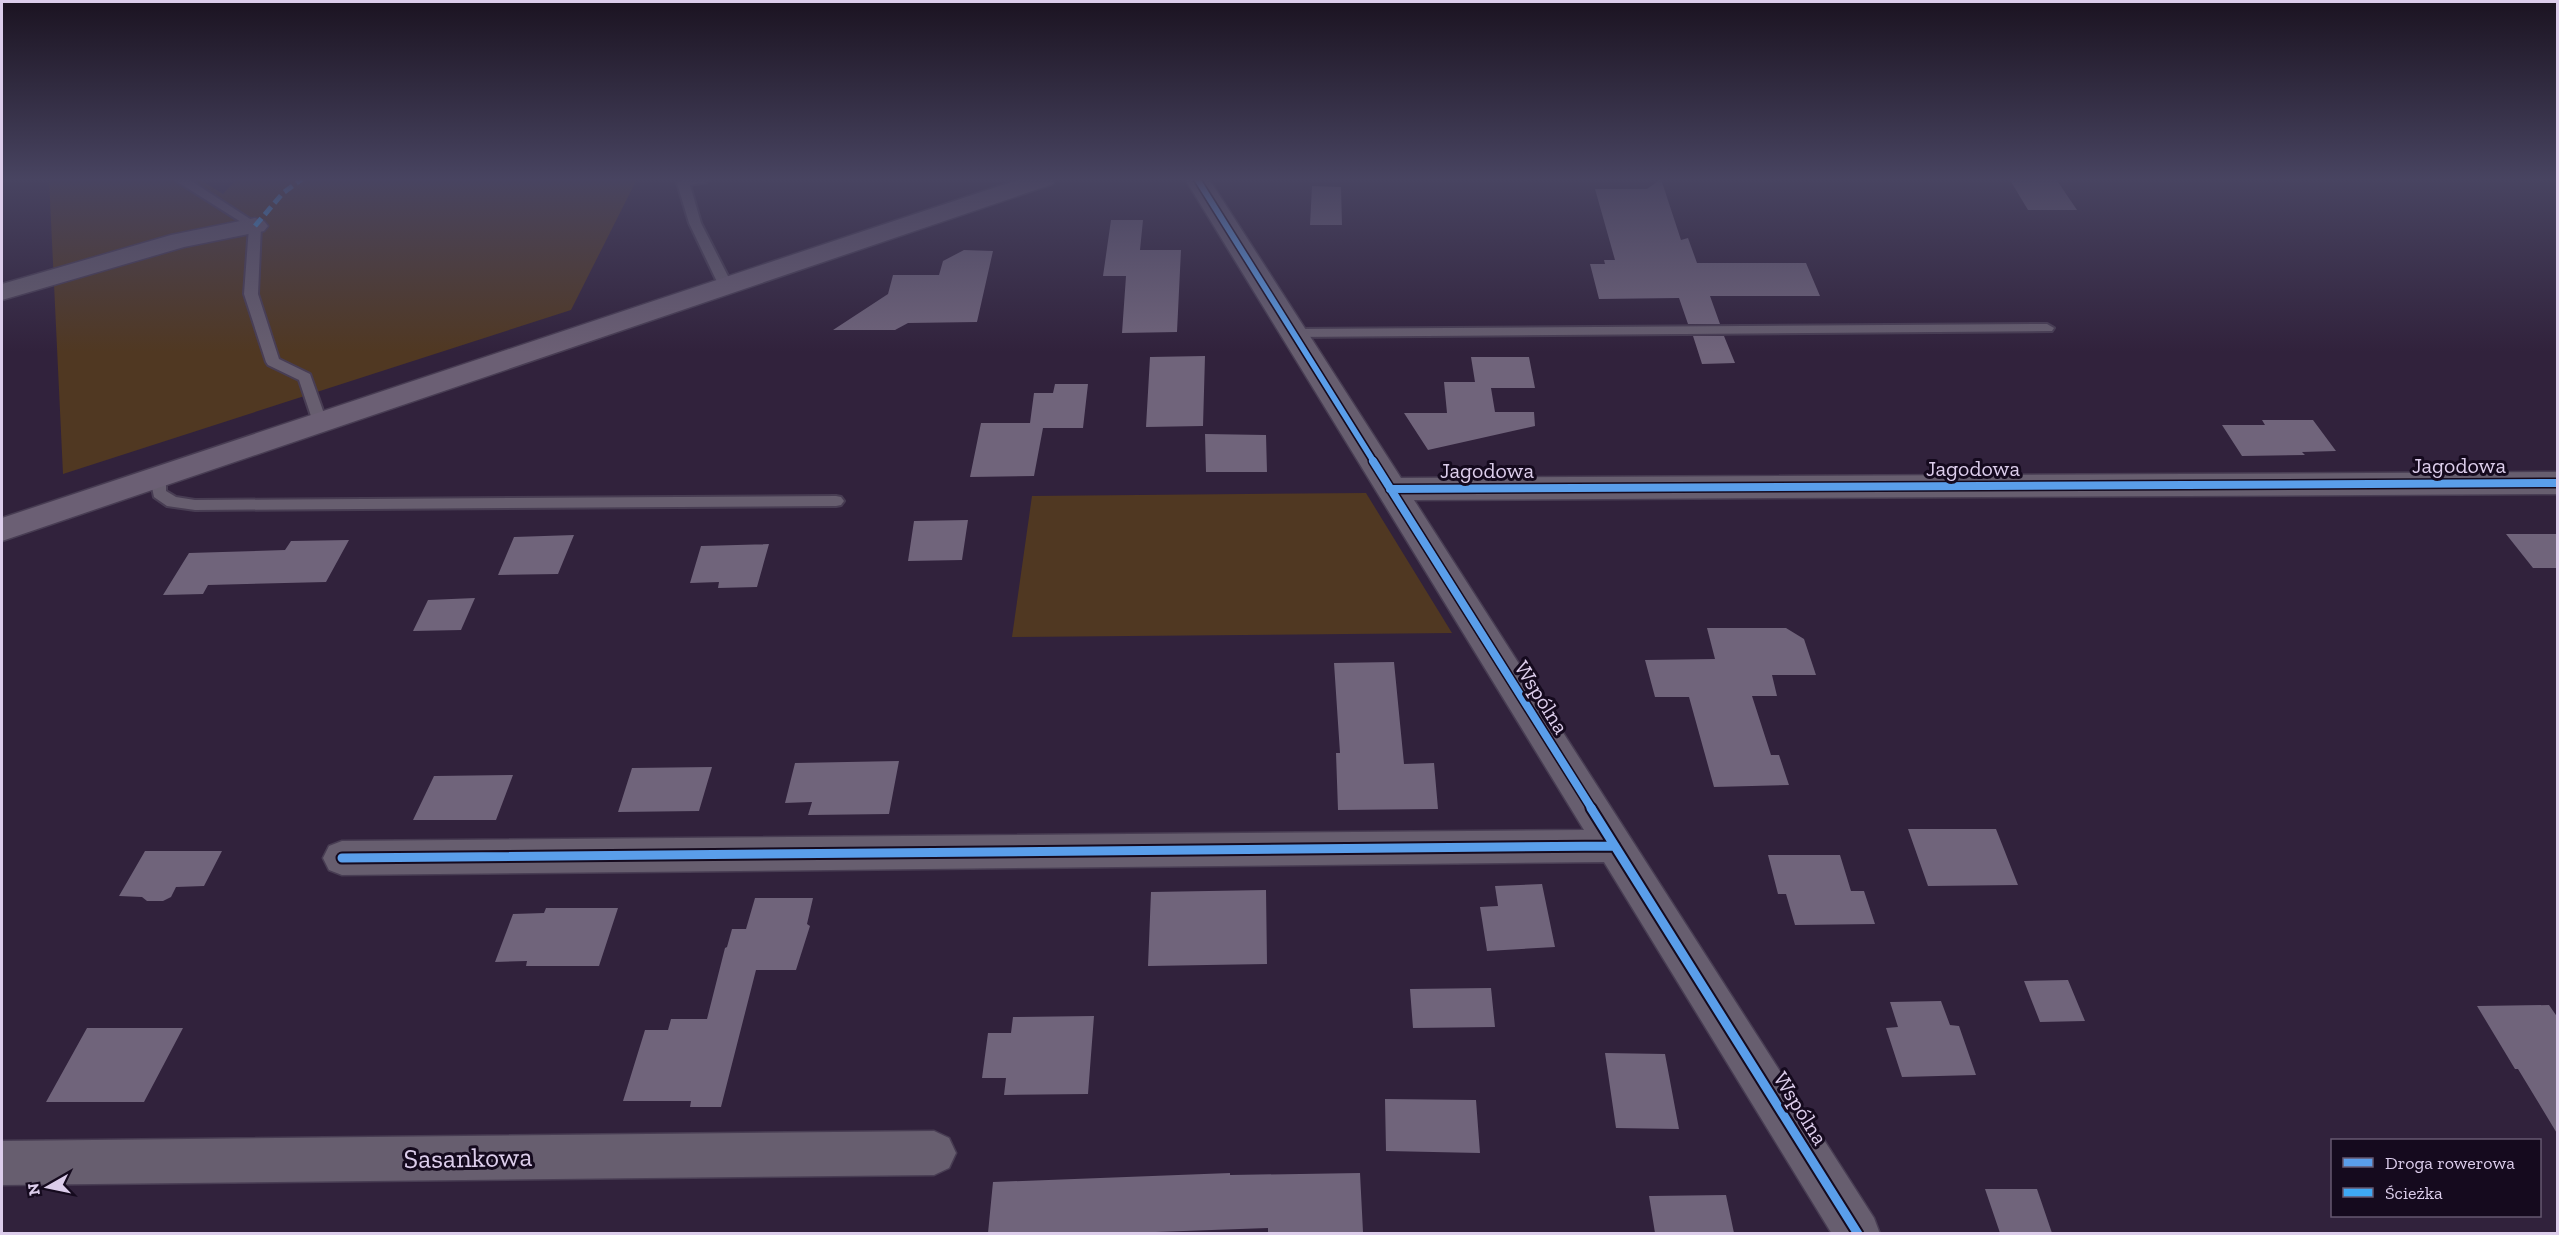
<svg xmlns="http://www.w3.org/2000/svg" width="2559" height="1235" font-family="'Zilla Slab',serif">
<rect width="100%" height="100%" fill="#31223c"/>
<path fill="#503822" d="M49 179H199L223 194 237 179H637L571 310 63 474Z
M1366 493 1452 633 1012 637 1032 496Z"/>
<path fill="#70647b" d="M1661 179 1681 240 1688 238 1697 263H1806L1820 296H1710L1720 324H1688L1679 298 1599 299 1590 264H1605L1604 260H1615L1595 189H1647Z
M2056 179 2077 210H2028L2010 180Z
M1312 186 1341 187 1342 225H1310Z
M1111 220H1143L1140 250H1181L1177 332 1122 333 1126 276H1103Z
M964 250 993 251 977 322 908 323 895 330H833L888 294 893 275H939L943 261Z
M1693 336H1724L1735 363 1702 364Z
M1205 356 1203 426 1146 427 1150 357Z
M1471 357H1529L1535 388H1491L1495 412H1534L1535 426 1428 450 1404 413H1447L1444 382H1475Z
M1055 384H1088L1083 428H1043L1034 476 970 477 981 423H1030L1034 393H1053Z
M2262 420H2313L2336 451 2302 452 2305 455 2242 456 2222 425H2265Z
M1205 434 1266 435 1267 472H1206Z
M968 520 962 560 908 561 914 521Z
M2506 534H2558V568H2533Z
M574 535 558 574 498 575 514 537Z
M349 540 326 582 208 585 203 594 163 595 189 553 285 550 291 541Z
M769 544 757 587 718 588 719 582 690 583 701 546Z
M475 598 461 630 413 631 428 600Z
M1707 628H1786L1804 639 1816 675H1772L1777 696H1752L1771 755H1779L1789 785 1714 787 1689 697H1655L1645 660 1715 659Z
M1394 662 1404 764 1434 763 1438 809 1338 810 1336 753H1340L1334 663Z
M899 761 889 814 808 815 812 802 785 803 795 763Z
M712 767 699 811 618 812 632 768Z
M513 775 496 820H413L434 776Z
M1908 829H1996L2018 885 1928 886Z
M145 851H222L204 886 176 887 171 897 163 901H147L142 897 119 896Z
M1768 855H1840L1851 891H1864L1875 924 1795 925 1786 894H1778Z
M1542 884 1555 947 1487 951 1480 907 1498 906 1495 886Z
M1266 890 1267 964 1148 966 1151 892Z
M755 898H813L807 924 810 926 796 970H756L721 1107H690L691 1101H623L645 1030H668L671 1019H707L725 948 727 947 732 929H746Z
M546 908H618L599 966H526L527 961 495 962 513 914 544 913Z
M2068 980 2085 1021 2040 1022 2024 981Z
M1491 988 1495 1027 1413 1028 1410 989Z
M1941 1001 1950 1025 1959 1026 1976 1075 1902 1077 1886 1028 1898 1027 1890 1002Z
M2549 1005 2558 1018V1135L2518 1069H2515L2477 1006Z
M1094 1016 1088 1094 1004 1095 1006 1078H982L988 1033H1011L1013 1017Z
M87 1028H183L144 1102H46Z
M1605 1053 1665 1054 1679 1129 1616 1128Z
M1385 1099 1476 1100 1480 1153 1386 1151Z
M1230 1173V1175L1360 1173 1363 1232 1268 1233V1228L1128 1233H988L993 1182Z
M1985 1189H2037L2052 1233H2000Z
M1726 1195 1734 1233H1655L1649 1196Z"/>
<g fill="none" stroke-linecap="round" stroke-linejoin="round">
<g stroke="#483d53" stroke-width="4">
<path id="lane" d="M173 179H188L261 226 258 294 279 359 310 374 327 422 325 425H315L313 422 299 380 268 365 266 362 244 294 249 227Z
M684 179H709L707 182 690 185 701 223 733 286 731 289H721L719 286 689 223 677 183Z
M2047 324 2054 328 2052 331 1293 337 1286 333 1293 329Z
M158 473 166 478V491L176 497 195 500 836 496 841 497 844 501 841 505 836 506 195 510 167 506 154 497 150 478Z"/>
</g>
<g stroke="#483d53" stroke-width="3">
<path id="street" d="M1185 179H1209L1401 478 2558 472V494L1414 500 1874 1218 1880 1234H1832L1604 862 342 875 329 870 323 858 329 846 342 841 1584 830Z
M255 218 264 221 268 226 264 231 184 247 2 300V284L171 235Z
M934 1131 949 1138 956 1153 949 1168 934 1175 2 1185V1141Z"/>
</g>
<g stroke="#483d53" stroke-width="3">
<path id="secondary" d="M1020 179H1056L1053 184 2 541V518Z"/>
</g>
<use href="#lane" fill="#675e6f" fill-rule="evenodd"/>
<use href="#street" fill="#675e6f" fill-rule="evenodd"/>
<use href="#secondary" fill="#6b5f74" fill-rule="evenodd"/>
<path stroke="#3fa9f5" stroke-width="5" stroke-dasharray="10 5" stroke-linecap="butt" d="M255 226 283 193 302 179"/>
<g stroke="#150a1e" stroke-width="9">
<path id="cycleway-far2" d="M1197 179 1374 462"/>
</g>
<g stroke="#150a1e" stroke-width="11">
<path id="cycleway-far1" d="M1373 461 1592 809
M1390 489 2558 483"/>
</g>
<g stroke="#150a1e" stroke-width="13">
<path id="cycleway" d="M1591 808 1858 1234
M342 858 1615 846"/>
</g>
<use href="#cycleway-far2" stroke="#5a9eea" stroke-width="6"/>
<use href="#cycleway-far1" stroke="#5a9eea" stroke-width="8"/>
<use href="#cycleway" stroke="#5a9eea" stroke-width="9"/>
</g>
<linearGradient id="sky" x2="0" y2="1"><stop stop-color="#1b1321"/><stop offset="0.51" stop-color="#484461"/><stop offset="1" stop-color="#484461" stop-opacity="0"/></linearGradient>
<rect width="2559" height="352" fill="url(#sky)"/>
<g text-anchor="middle" stroke-width="6" stroke-linejoin="round" paint-order="stroke">
<g font-size="22" fill="#dccdeb" stroke="#150a1e">
<text x="2459" y="473">Jagodowa</text>
<text x="1973" y="476">Jagodowa</text>
<text x="1487" y="478">Jagodowa</text>
<text transform="translate(1542 697) rotate(58)" y="8">Wspólna</text>
<text transform="translate(1801 1108) rotate(58)" y="8">Wspólna</text>
</g>
<g font-size="27" fill="#dccdeb" stroke="#150a1e">
<text transform="translate(468 1158) rotate(-1)" y="9">Sasankowa</text>
</g>
</g>
<rect width="2559" height="1235" fill="none" stroke="#dccdeb" stroke-width="6"/>
<rect x="2331" y="1139" width="210" height="78" fill="#150a1e" stroke="#655870" stroke-width="1.5"/>
<rect x="2343" y="1158" width="30" height="9" fill="#5a9eea" stroke="#655870" stroke-width="1.5"/>
<text x="2385" y="1169" font-size="18" fill="#dccdeb">Droga rowerowa</text>
<rect x="2343" y="1188" width="30" height="9" fill="#3fa9f5" stroke="#655870" stroke-width="1.5"/>
<text x="2385" y="1199" font-size="18" fill="#dccdeb">Ścieżka</text>
<g transform="translate(48 1187) rotate(261)" stroke="#150a1e" stroke-width="4.5" paint-order="stroke">
<path d="M0-4.5L10 22L0 15L-10 22Z" fill="#dccdeb"/>
<text y="-9" font-size="16" font-weight="bold" text-anchor="middle" fill="#dccdeb">N</text>
</g>
</svg>
